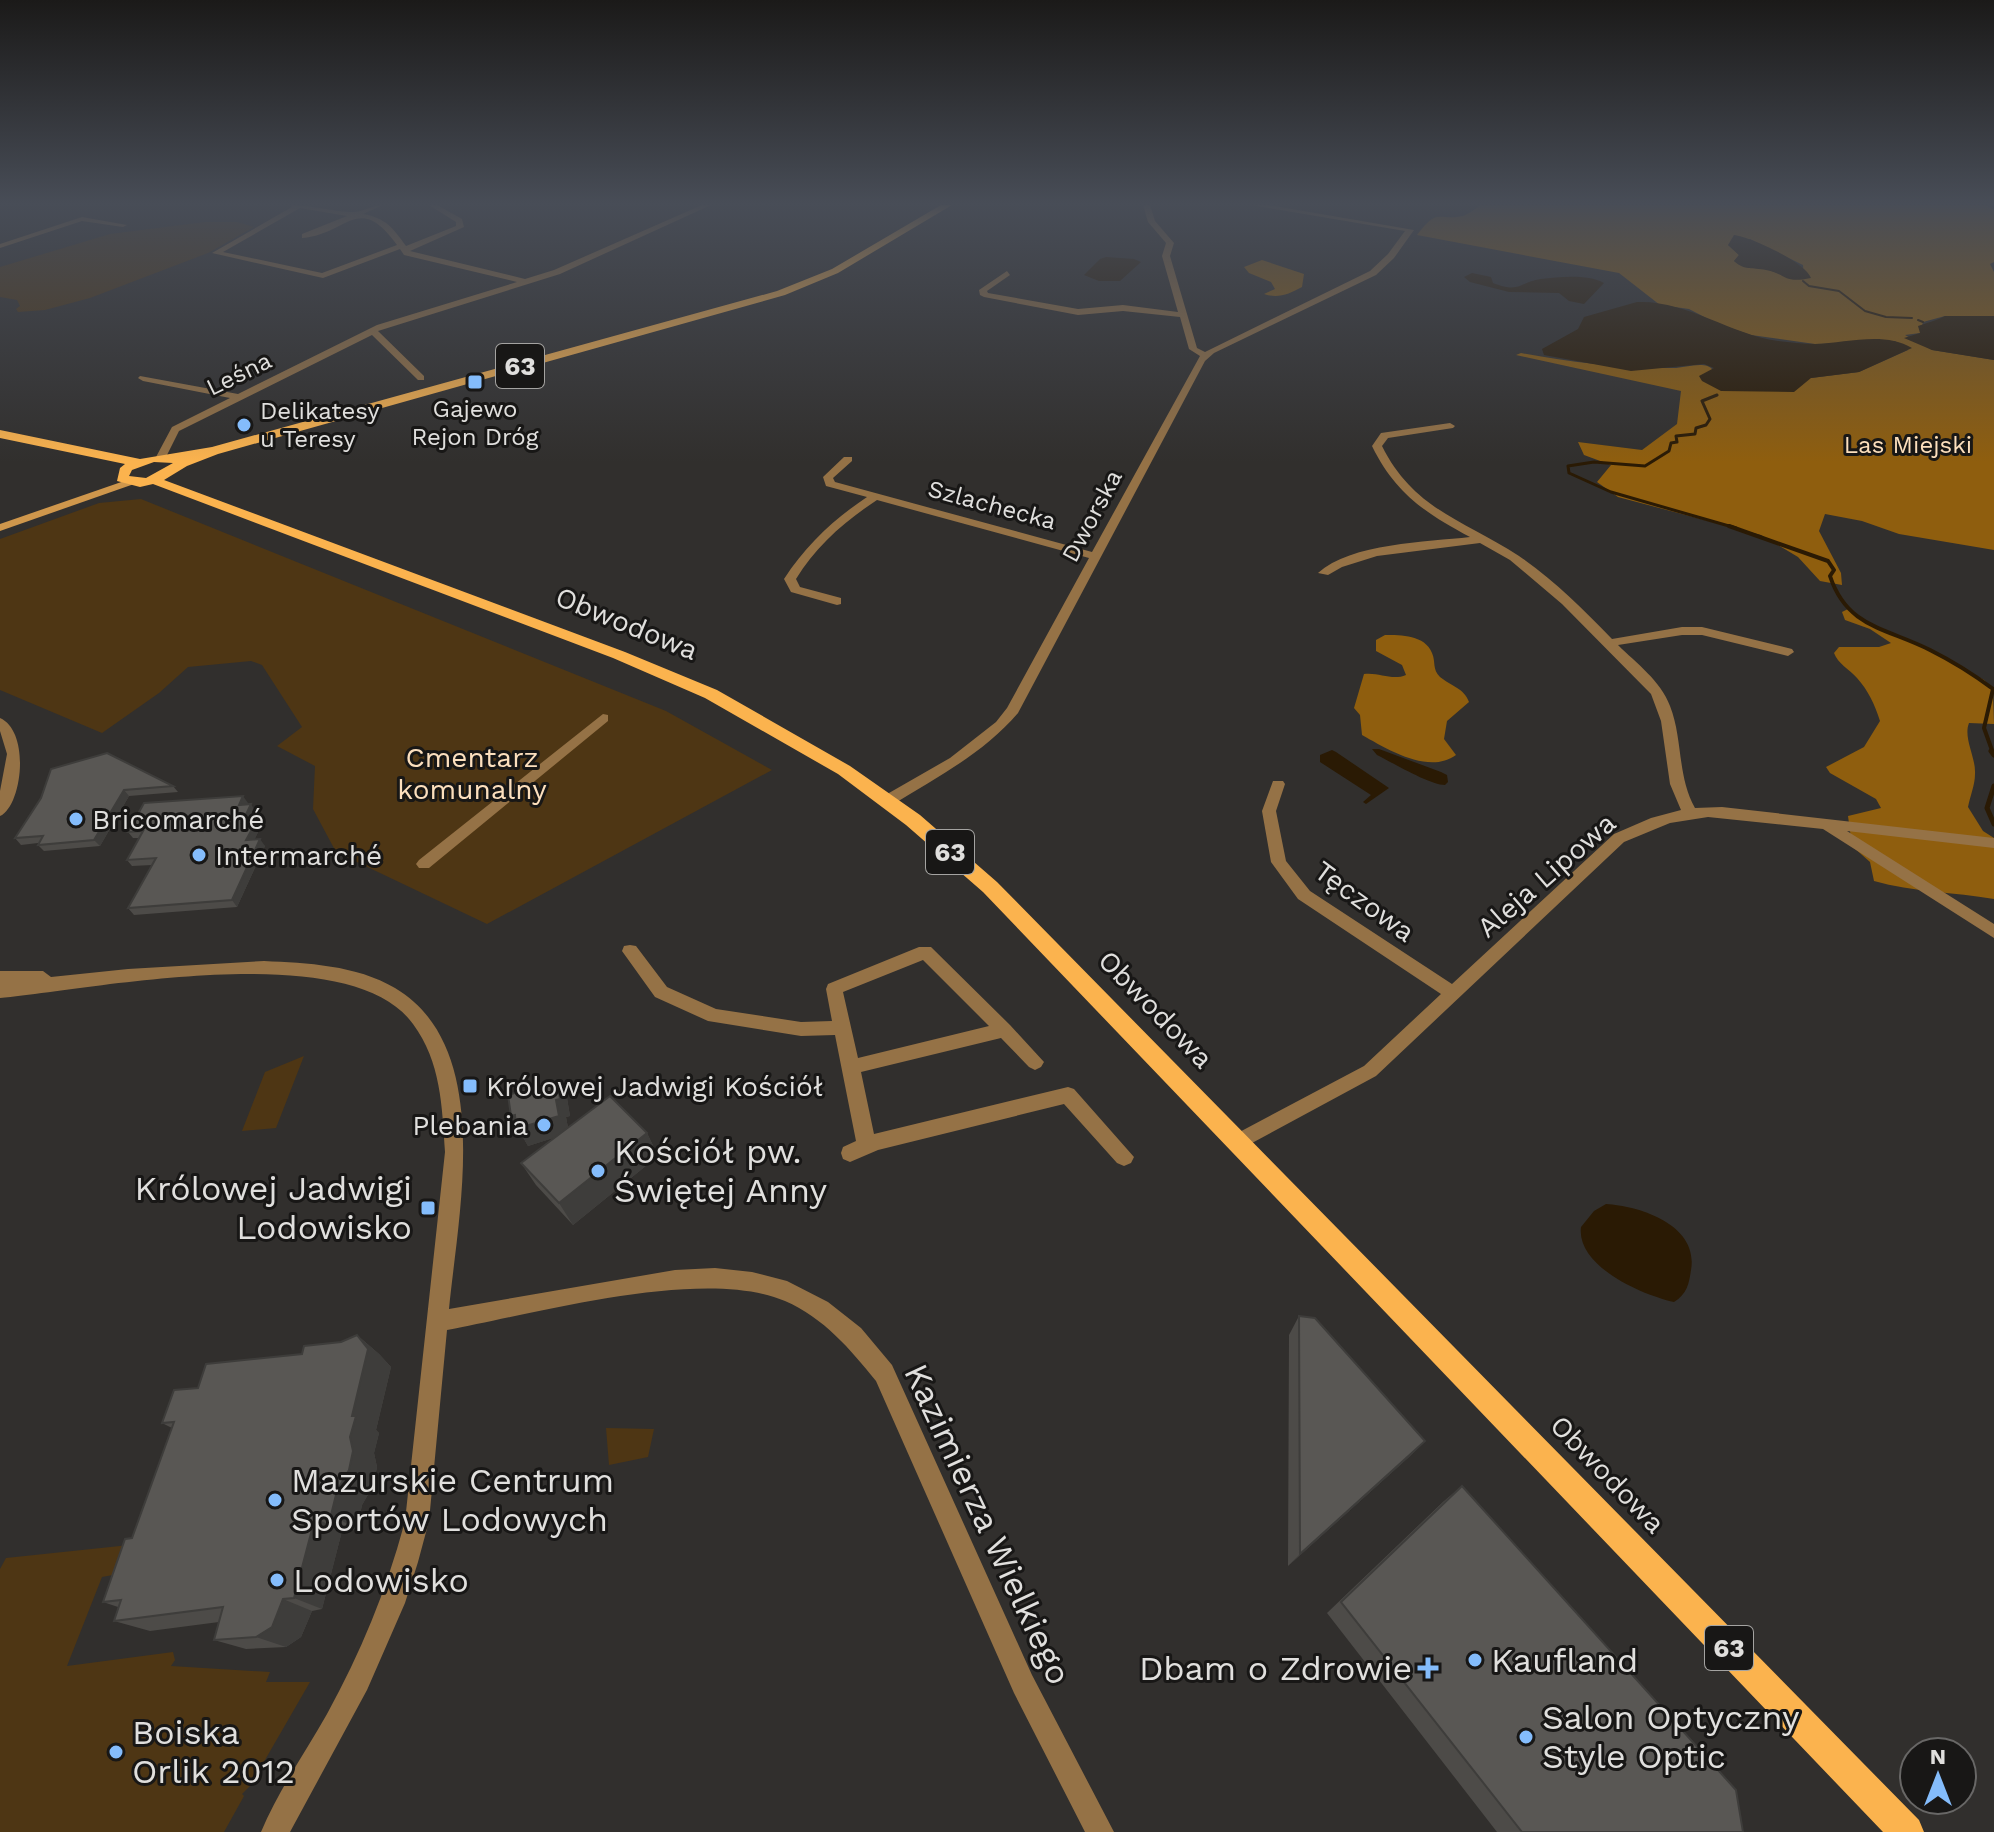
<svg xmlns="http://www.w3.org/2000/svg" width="1994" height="1832" font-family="'Work Sans',sans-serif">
<rect width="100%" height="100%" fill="#312f2d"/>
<path fill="#4e3614" d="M205 222H237L254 227 208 253 90 298 45 310 18 312 16 309 20 306 17 300 0 297V267L110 234Z
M141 499 666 711 772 770 487 924 336 852 313 809 315 766 277 746 302 727 262 665 251 661 188 667 159 693 102 733 0 690V539L99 503Z
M304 1056 276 1128 242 1131 265 1072Z
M606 1428 654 1429 648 1457 609 1465Z
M139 1544 124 1573 102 1577 67 1666 173 1652 175 1660 171 1666 270 1672 266 1682H310L250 1786 242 1794 244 1796 224 1832H0V1569L6 1558Z"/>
<path fill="#8f5e0e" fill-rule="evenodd" d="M1481 205H1986L1994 210V262L1990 264 1994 272V316H1945L1923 322 1920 333 1905 335 1932 350 1994 360V550L1899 534 1862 521 1825 514 1819 531 1841 573 1842 585 1820 581 1798 557 1761 535 1618 497 1597 482 1611 465 1584 455 1578 442 1642 450 1677 424 1681 391 1516 355 1521 353C1571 362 1621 369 1673 368 1686 368 1705 360 1713 370L1811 378 1859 372 1908 350 1895 341 1815 344 1751 335 1718 324 1689 309 1660 305 1619 273 1417 235C1438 207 1438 221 1463 216 1469 214 1476 208 1481 205ZM1750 239 1803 265 1804 279C1782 280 1783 273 1765 269 1752 267 1746 270 1734 261L1739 255 1728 245Z
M1262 260 1304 274 1302 287C1289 294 1278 299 1264 294L1275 289 1271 282 1249 273 1244 267Z
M1850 608 1866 622 1914 642 1984 680 1993 689 1994 724 1969 723C1963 738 1976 757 1975 774 1975 785 1970 796 1968 807L1983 831 1994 838V899C1954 892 1913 892 1874 881L1870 862 1852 846 1848 816 1881 808 1876 799 1830 773 1826 767 1864 747 1880 721C1875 705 1868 690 1857 678 1849 669 1838 664 1834 653L1839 647H1879L1891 643 1870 629 1845 620 1842 612Z
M1385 635C1401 635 1425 635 1432 653 1436 662 1432 669 1440 677 1451 686 1464 688 1469 702L1447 721 1444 739 1456 755C1429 775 1387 749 1362 735L1360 715 1354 708 1364 674C1379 672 1392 681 1406 675L1402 665 1376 651V640Z"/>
<path fill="#2a1a04" d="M1734 235C1751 237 1805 262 1811 278 1783 284 1787 274 1766 270 1752 267 1745 271 1734 261L1739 255 1728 245Z
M1106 257 1134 259 1141 262 1120 281H1099L1084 275 1100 259Z
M1472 273 1491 277 1493 283C1521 294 1519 282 1541 279 1560 277 1587 274 1604 283L1584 304 1569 301 1559 293 1509 292 1470 282 1464 277Z
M1637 302C1687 300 1729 334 1778 341 1790 342 1803 344 1815 344 1845 343 1885 331 1912 348L1859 372 1811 378 1794 392 1721 391 1702 381 1699 376 1714 368 1704 364 1631 371 1544 355 1542 349 1578 329 1584 317Z
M1945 316H1994V360L1932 350 1904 338 1920 333 1918 326C1926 323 1936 321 1945 316Z
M1372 749H1379L1441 772 1447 775 1448 782 1445 785C1430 785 1393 763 1377 755Z
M1332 750 1336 752 1389 788 1366 804 1363 802 1371 795 1320 762V755Z
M1606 1204C1640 1206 1699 1225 1691 1270 1689 1284 1687 1294 1674 1302 1642 1295 1576 1266 1581 1227L1594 1211Z"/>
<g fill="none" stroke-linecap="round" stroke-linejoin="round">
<path stroke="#2a1a04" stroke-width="2" d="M1803 281 1809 286 1839 291 1865 311 1886 317 1912 318
M1918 320 1923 322"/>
<path stroke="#2a1a04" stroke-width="3" d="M1717 395 1702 401 1710 419 1706 425 1696 428 1695 434 1676 436 1677 442 1671 443 1669 451 1645 466 1594 462 1568 466 1569 473 1611 492 1736 528"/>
<path stroke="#2a1a04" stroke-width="4" d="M1729 526 1828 561 1834 570 1830 576C1847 628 1887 628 1930 650 1952 661 1973 674 1993 689L1984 728 1993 753"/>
<path stroke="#2a1a04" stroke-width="5" d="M1991 751 1994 755
M1994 786 1987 808 1994 824"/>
<path fill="#957246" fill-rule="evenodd" d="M290 205C310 205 330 211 351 212 362 213 372 205 383 205L363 214C386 218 393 228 406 246L456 226V222L429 205H437L462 219 464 227 410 251 525 279 554 270 702 205H711L560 274 378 331 424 376V380H418L372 335 179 431 165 459H157L156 457 172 427 230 398 143 381 138 378 140 376 238 394 377 325 517 282 404 255 400 249 323 278 212 253 292 207ZM300 208 347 216 302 234V238C347 235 358 191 397 245L322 273 223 252Z
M1143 205H1150L1155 221 1174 243 1170 256 1197 348 1205 352 1370 271 1388 254 1405 231 1251 205H1268L1414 230 1394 258 1376 275 1214 353 1205 361 1018 713C983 754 937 777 892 805H882L880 801 882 797 950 758 996 722 1007 708 1089 558 877 500C845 521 816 546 796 579L800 587 841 598V604L837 605 791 592 784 579C806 545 834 519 867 497L826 486 823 477 844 457H852V461L833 478 835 482 1092 552 1200 356 1189 349 1180 317 1123 311 1078 315 984 297 980 295 979 290 1007 271 1010 275 987 291 988 293 1078 309 1123 305 1178 312 1162 256 1166 243 1148 222Z
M82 217 127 225 123 227 82 221 0 248V244Z
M1450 423 1455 426 1453 428 1388 438 1382 446C1414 510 1464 520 1519 556 1553 579 1583 609 1612 639L1682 627H1702L1792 649 1794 652 1788 656 1702 635H1682L1618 645C1636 663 1661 681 1670 706 1683 739 1677 776 1695 808L1722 807 1994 838V848L1847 831 1994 924V938L1823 829 1708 817 1670 823 1624 842 1376 1076 1239 1150 1232 1148 1230 1142 1232 1136 1364 1066 1441 994 1298 899 1271 862 1262 811 1273 781H1283L1285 784 1276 811 1286 861 1310 891 1452 984 1614 834 1651 818 1681 810 1670 784 1661 721 1651 694 1562 604 1510 560 1480 543 1377 556 1342 567 1328 575 1318 573C1351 543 1427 542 1470 537 1425 513 1395 493 1372 446L1381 433Z
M603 714 608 715V721L429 868H419L416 864 419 860Z
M0 718C31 732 22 806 0 816V791L7 754 0 731Z
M630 945 636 946 667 987 716 1009 801 1022 832 1021 826 989 828 984 919 947H931L1010 1025 1044 1062 1041 1067 1035 1070 1029 1067 1001 1038 861 1072 874 1134 1068 1087 1074 1089 1134 1157 1131 1163 1124 1166 1117 1163 1064 1104 878 1150 850 1162 843 1159 841 1153 843 1147 856 1141 835 1035 801 1036 708 1021 655 997 622 951 624 946ZM923 960 989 1026 858 1058 843 992Z
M264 961C307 963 356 965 395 988 495 1047 458 1214 449 1309L675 1270 715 1268 752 1272 787 1281 828 1302 861 1328 892 1365 1032 1675 1114 1832H1085L1014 1693 876 1381C850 1349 824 1318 785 1301 703 1266 535 1314 447 1330L429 1521 418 1562 405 1603 367 1690 290 1832H261C278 1791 305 1753 327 1714 361 1652 387 1589 405 1521L445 1152C442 1106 441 1062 413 1024 350 936 95 989 0 998V971H43L51 977 128 969Z"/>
<path fill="#cf974c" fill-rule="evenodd" d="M130 479 135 482 134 484 0 531V524Z"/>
<path fill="#fbb34e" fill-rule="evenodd" d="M941 205H952L838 273 785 295 218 454 187 466 164 480 625 652 717 690 850 766 920 815 997 882 1919 1820 1924 1832H1883L983 892 906 825 838 774 705 698 613 658 153 484 140 487 117 481 120 468 125 464 0 438V430L140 459 212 447 777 291 832 269ZM154 462 173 463 146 478 129 476 132 470Z"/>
</g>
<path fill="#4d4b48" d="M173 786 178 792 129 796 100 846 44 851 38 845V843L21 845 15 838 41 798Z
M248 803 247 805 255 811 250 822 260 828 254 840 265 846 237 907 134 915 128 908 152 865 132 866 127 860 139 838H133L128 832Z
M557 1080 567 1098 570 1116 566 1117 568 1128 647 1133 658 1156 573 1225 536 1185 521 1163 556 1137 528 1146 511 1116Z
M1299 1316 1425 1441 1409 1457 1288 1566 1289 1335Z
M357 1335 379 1354 391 1367 376 1430 379 1433 374 1453 377 1467 373 1486 362 1505 357 1529 342 1531 322 1609 312 1611 301 1637 286 1647 246 1649 214 1640 219 1622 150 1631 114 1621 118 1607 103 1602 132 1538 172 1428 162 1423 198 1388 341 1342Z
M1462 1486 1743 1832H1497L1327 1613 1444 1501Z"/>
<path fill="#3e3d3b" d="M124 790 129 796 100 846 94 840Z
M243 796 248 803 243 812 239 805Z
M251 804 255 811 247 829 242 823Z
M256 822 260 828 251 847 246 840Z
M260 839 265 846 237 907 232 900Z
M557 1080 567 1098 570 1116 566 1117 569 1133 528 1146 511 1116 556 1100Z
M647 1133 658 1156 573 1225 559 1203Z
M357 1335 379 1354 391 1367 376 1430 379 1433 374 1453 377 1467 373 1486 362 1505 357 1529 331 1515 350 1437Z
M1425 1441 1409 1457 1288 1566 1300 1554Z
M315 1518 342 1531 322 1609 294 1598Z
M283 1599 312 1611 301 1637 286 1647 256 1637Z"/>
<path fill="#595754" stroke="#3e3d3b" stroke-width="2" d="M107 753 173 786 124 790 94 840 38 845 43 836 15 838 41 798 51 769Z
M243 796 239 805 251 804 242 823 256 822 246 840 260 839 232 900 128 908 156 858 127 860 143 831 128 832 144 803Z
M557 1080 560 1099 556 1100 559 1116 516 1129 515 1115 511 1116 508 1095Z
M610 1096 647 1133 559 1203 521 1163Z
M1299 1316 1315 1318 1425 1441 1300 1554Z
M357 1335 368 1349 352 1416H356L350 1437 353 1451 349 1470 337 1491 331 1515 315 1518 294 1598 283 1599 272 1627 256 1637 214 1640 223 1607 114 1621 121 1600 103 1602 125 1539 132 1538 174 1422 162 1423 174 1390 198 1388 206 1364 302 1354 304 1346 341 1342Z
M1462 1486 1736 1790 1743 1832H1522L1341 1602Z"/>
<linearGradient id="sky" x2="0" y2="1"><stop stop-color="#1b1a19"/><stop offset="0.44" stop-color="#484d57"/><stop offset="1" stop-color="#484d57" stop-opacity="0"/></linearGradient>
<rect width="1994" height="462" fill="url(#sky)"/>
<g fill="#84bcfb" stroke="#181716" stroke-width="3">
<rect x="467" y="374" width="16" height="16" rx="4"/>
<circle cx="244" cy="425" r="8"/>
<circle cx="76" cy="819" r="8"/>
<circle cx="199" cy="855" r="8"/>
<rect x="462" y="1078" width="16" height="16" rx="4"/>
<circle cx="544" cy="1125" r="8"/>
<circle cx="598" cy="1171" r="8"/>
<rect x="420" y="1200" width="16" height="16" rx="4"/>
<circle cx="275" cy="1500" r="8"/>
<circle cx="277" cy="1580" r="8"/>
<circle cx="1475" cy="1660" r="8"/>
<path d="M1424 1656h8v8h8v8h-8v8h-8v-8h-8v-8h8z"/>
<circle cx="1526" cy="1737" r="8"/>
<circle cx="116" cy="1752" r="8"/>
</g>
<g text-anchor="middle" stroke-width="6" stroke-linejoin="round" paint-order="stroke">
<g font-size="24" fill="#e0dfdd" stroke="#181716">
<text transform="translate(239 374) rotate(-26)" y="8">Leśna</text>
<text transform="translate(992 505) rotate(15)" y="8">Szlachecka</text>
<text transform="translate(1092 516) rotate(-62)" y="8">Dworska</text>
</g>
<g font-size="24" fill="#e0dfdd" stroke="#181716">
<text x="475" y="417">Gajewo<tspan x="475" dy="28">Rejon Dróg</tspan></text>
<text x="260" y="419" text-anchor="start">Delikatesy<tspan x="260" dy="28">u Teresy</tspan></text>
</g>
<g font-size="24" fill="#fcdfbd" stroke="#181716">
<text x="1908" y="453">Las Miejski</text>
</g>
<g fill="#181716" stroke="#a4a3a1" stroke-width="2">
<rect x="496" y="344" width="48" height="44" rx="6"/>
<rect x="926" y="830" width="48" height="44" rx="6"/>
<rect x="1705" y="1626" width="48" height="44" rx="6"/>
</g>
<g font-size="26" font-weight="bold" fill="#e0dfdd">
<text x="520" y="375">63</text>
<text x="950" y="861">63</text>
<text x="1729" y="1657">63</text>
</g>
<g font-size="28" fill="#e0dfdd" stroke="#181716">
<text transform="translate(627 623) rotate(22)" y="10">Obwodowa</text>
<text transform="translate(1546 875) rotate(-41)" y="10">Aleja Lipowa</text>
<text transform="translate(1365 901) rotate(36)" y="10">Tęczowa</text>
<text transform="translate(1156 1009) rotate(46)" y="10">Obwodowa</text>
<text transform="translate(1608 1474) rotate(46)" y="10">Obwodowa</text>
</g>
<g font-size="28" fill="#fcdfbd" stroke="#181716">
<text x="472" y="767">Cmentarz<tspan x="472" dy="32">komunalny</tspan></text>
</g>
<g font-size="28" fill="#e0dfdd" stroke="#181716" text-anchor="start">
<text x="92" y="829">Bricomarché</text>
<text x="215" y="865">Intermarché</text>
<text x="486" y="1096">Królowej Jadwigi Kościół</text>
<text x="528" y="1135" text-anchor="end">Plebania</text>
</g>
<g font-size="34" fill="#e0dfdd" stroke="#181716" text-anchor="start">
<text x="614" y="1163">Kościół pw.<tspan x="614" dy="39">Świętej Anny</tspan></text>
<text x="412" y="1200" text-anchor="end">Królowej Jadwigi<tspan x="412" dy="39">Lodowisko</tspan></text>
<text x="291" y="1492">Mazurskie Centrum<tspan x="291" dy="39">Sportów Lodowych</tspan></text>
<text x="293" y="1592">Lodowisko</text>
<text x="1491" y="1672">Kaufland</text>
<text x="1412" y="1680" text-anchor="end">Dbam o Zdrowie</text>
<text x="1542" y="1729">Salon Optyczny<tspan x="1542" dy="39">Style Optic</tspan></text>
<text x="132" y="1744">Boiska<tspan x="132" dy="39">Orlik 2012</tspan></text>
</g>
<g font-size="34" fill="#e0dfdd" stroke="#181716">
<text transform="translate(988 1524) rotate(65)" y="12">Kazimierza Wielkiego</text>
</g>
</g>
<g transform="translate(1938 1776)"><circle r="38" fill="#181716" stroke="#686766" stroke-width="2"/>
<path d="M0-6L14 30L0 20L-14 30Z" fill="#84bcfb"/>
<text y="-12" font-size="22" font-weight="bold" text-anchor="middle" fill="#e0dfdd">N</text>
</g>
</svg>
